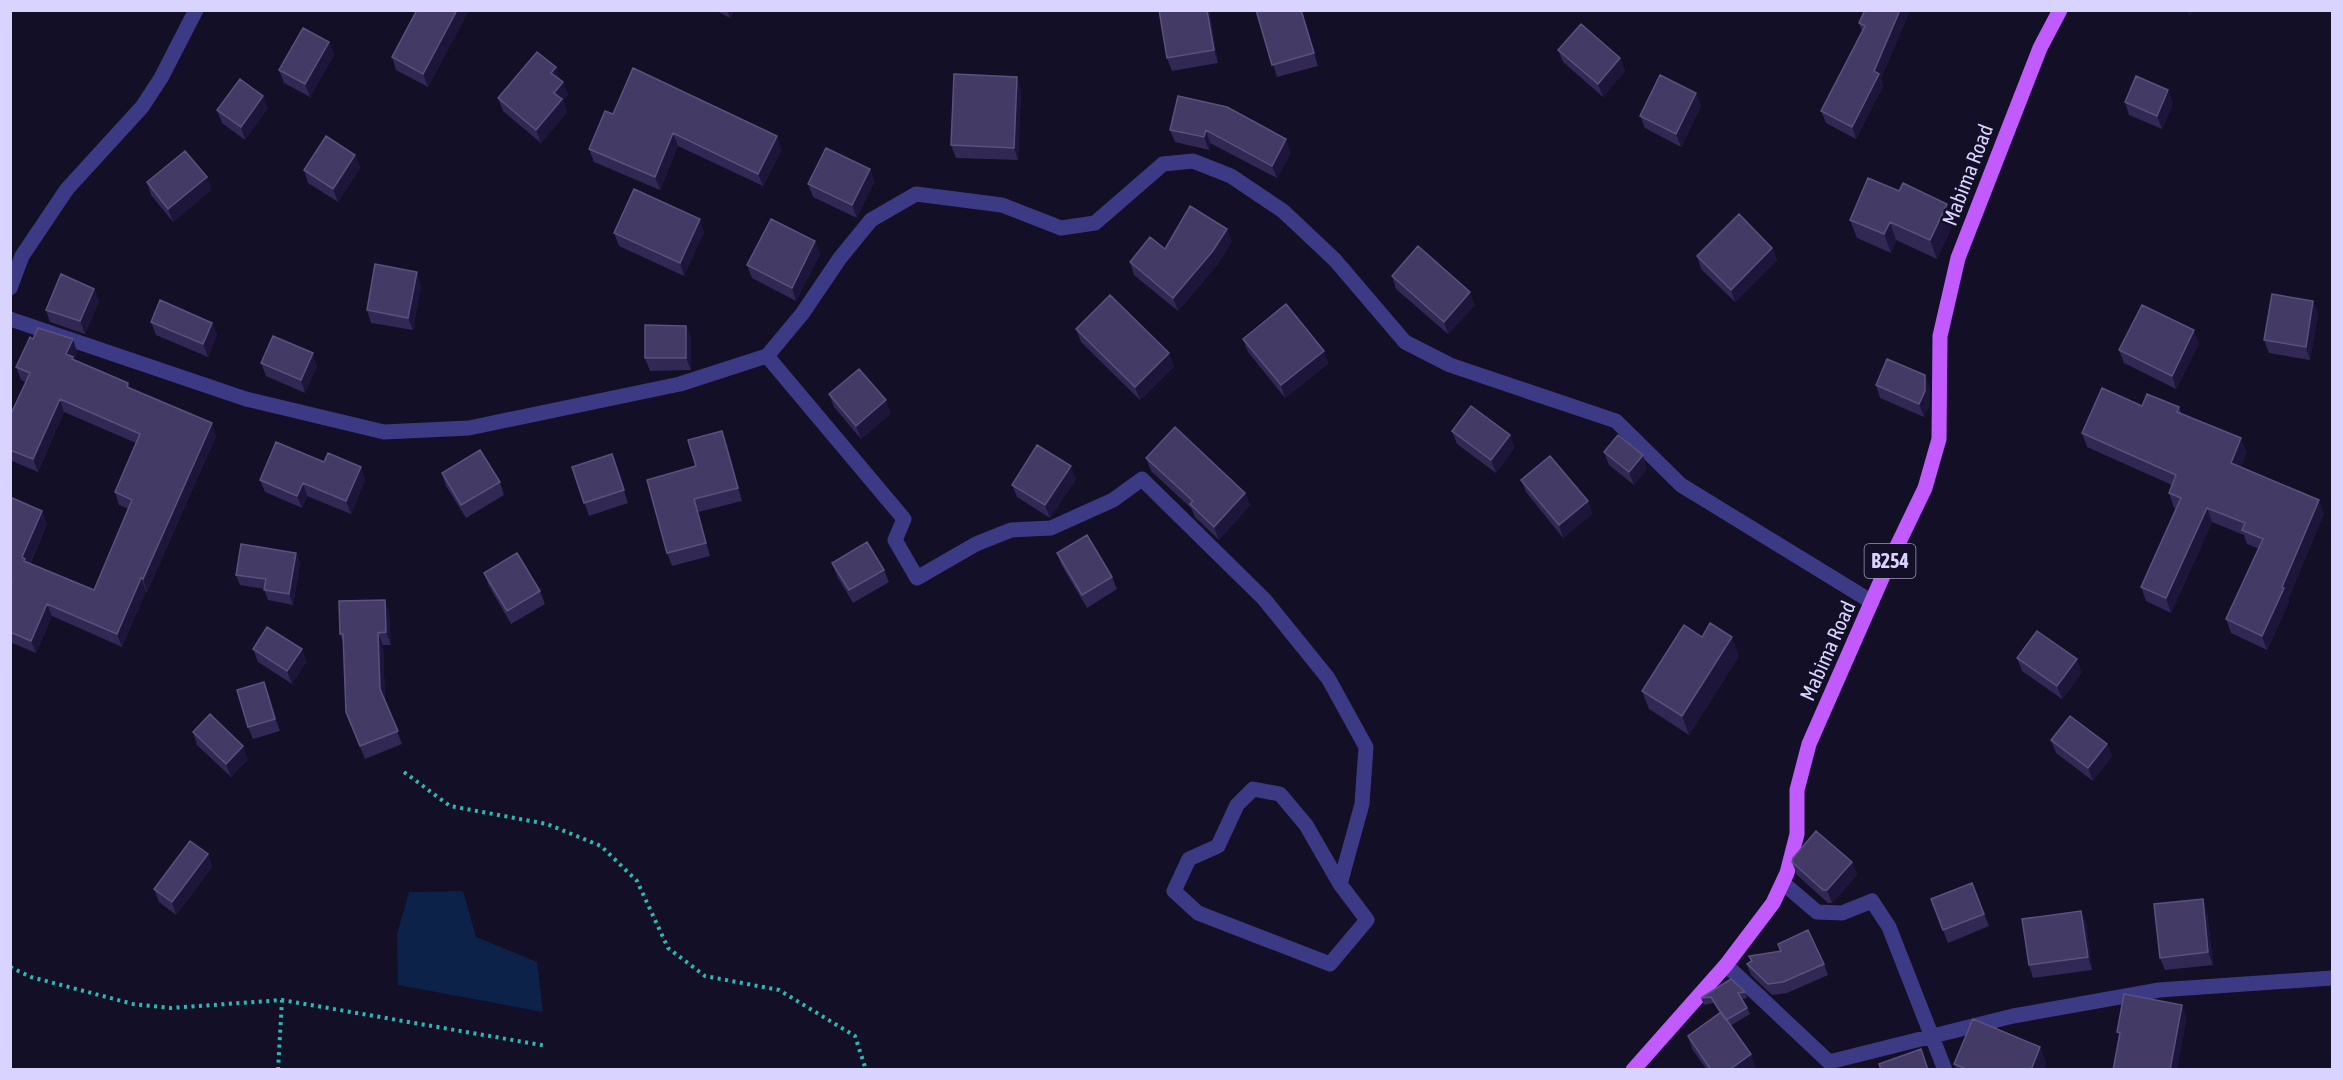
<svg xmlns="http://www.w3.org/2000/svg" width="2343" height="1080" font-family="'Asap Condensed',sans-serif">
<rect width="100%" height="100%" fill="#130f26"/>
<path fill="#0c2248" d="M463 891 476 937 537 962 543 1012 398 985 397 934 409 892Z"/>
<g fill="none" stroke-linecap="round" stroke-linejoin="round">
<path stroke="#2fb8b0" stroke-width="4" stroke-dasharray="3 4.5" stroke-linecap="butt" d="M404 772 450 806 547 824 601 846 637 881 668 948 705 976 779 990 855 1036 866 1070
M10 967 31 977 133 1004 171 1008 282 1000 547 1046
M278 1070 282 1000"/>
<path stroke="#3d3a85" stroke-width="15" d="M10 288 22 256 67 189 142 107 161 78 196 10
M10 319 246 399 384 432 469 428 680 384 767 356 802 314 840 258 871 220 916 194 1002 205 1061 228 1095 223 1163 164 1193 161 1231 176 1283 211 1335 260 1405 342 1450 365 1616 421 1681 485 1872 602
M767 356 904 519 895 540 917 578 976 544 1011 530 1051 528 1113 500 1142 479 1264 599 1328 678 1366 747 1362 804 1340 884 1306 825 1280 794 1253 789 1237 805 1218 846 1189 859 1174 891 1198 913 1330 964 1367 920 1340 884
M1783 883 1817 912 1842 913 1872 901 1889 927 1945 1070
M1726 965 1829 1062 2013 1016 2159 990 2332 978"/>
<path stroke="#c25bff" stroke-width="15" d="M1633 1070 1726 965 1773 903 1787 873 1797 834V790L1809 744 1886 569 1925 488 1939 439 1940 336 1958 258 2040 48 2060 10"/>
</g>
<path fill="#312854" d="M417 10H469L428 87 396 70 392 57Z
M715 10H734L730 18Z
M1209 10 1218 63 1172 71 1167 58Z
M1256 10H1302L1318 66 1277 77Z
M1865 10H1910L1881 78 1883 86 1856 139 1826 123 1821 111 1862 31 1859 23Z
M329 42 334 55 310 97 284 83 279 70Z
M1558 50 1620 58 1625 71 1603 97 1563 62Z
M556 67 560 80 563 82 568 95 563 101 567 112 541 143 503 111 498 98Z
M1021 90 1018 160 956 158 951 145Z
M1696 93 1701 106 1681 147 1645 128 1640 116Z
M1178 96 1291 152 1277 178 1210 143 1209 150 1175 142 1170 130Z
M2125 102 2173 103 2162 129 2129 115Z
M268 108 245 140 222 123 217 110Z
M613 114 782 149 763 186 678 146 660 190 594 162 589 149Z
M355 155 360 168 338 202 308 183 304 170Z
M870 169 874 182 857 218 813 197 808 184Z
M207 177 211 190 173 222 151 195 147 182Z
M1899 191 1947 204 1954 222 1937 259 1896 240 1891 253 1857 238 1850 220Z
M704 232 684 276 619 246 614 233Z
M815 241 820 254 796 301 752 278 747 265Z
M1232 241 1217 265 1178 311 1134 275 1130 262 1165 249Z
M1772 248 1777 260 1735 302 1701 269 1697 256Z
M1392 276 1475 305 1448 334 1396 289Z
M421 285 413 330 371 323 367 310Z
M94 289 99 301 85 334 50 322 46 310Z
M2313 301 2318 314 2310 360 2269 353 2264 340Z
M151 322 212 323 217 335 208 357 156 335Z
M686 326 691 338V370L650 371 645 358Z
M1076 329 1174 366 1140 400 1081 342Z
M33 339H73L77 352 74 360 128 383 130 389 216 436 147 592 146 591 122 647 52 616 36 653 10 642V497L42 511 47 524 30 564 94 590 129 509 119 505 115 492 136 443 64 412 38 472 10 460V416L26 382 21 380 16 367Z
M1243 339 1324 351 1328 364 1285 398 1248 352Z
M2199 343 2176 389 2124 363 2119 350Z
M261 363 317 366 305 393 266 376Z
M1876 385 1930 388V404L1924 417 1880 398Z
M829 394 891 413 861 439 834 407Z
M2142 406 2179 407 2182 414 2247 452 2241 467 2324 514 2288 599 2289 602 2267 650 2231 633 2226 619 2259 549 2247 544 2244 535 2212 522 2171 613 2146 601 2141 587 2176 509 2174 508 2169 493 2172 485 2087 447 2082 433Z
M1452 431 1510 435 1514 448 1496 473 1457 444Z
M727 444 742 501 698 512 710 556 672 566 667 553 696 466Z
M1604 452 1647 468 1634 485 1609 465Z
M612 454 628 503 589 516 572 467Z
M1146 458 1245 493 1250 505 1219 540 1195 517 1191 508 1151 471Z
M324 462 361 467 365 480 351 514 307 496 302 508 265 492 260 480Z
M442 473 500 482 504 495 466 518 446 486Z
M1076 479 1050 518 1017 497 1012 485Z
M1521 480 1588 501 1592 514 1563 538 1526 492Z
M296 553 300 563 293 605 268 600 264 589 240 585 236 575Z
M1057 553 1112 577 1117 589 1087 608 1062 566Z
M832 563 884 570 889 582 853 603 837 576Z
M484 573 540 591 545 604 511 624 489 586Z
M389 612 391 645H383L385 700 402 744 365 759 346 712 343 641 340 634Z
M253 649H302L306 662 292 684 258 662Z
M1739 656 1689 735 1649 709 1642 691Z
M2017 658 2082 672 2062 699 2022 671Z
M269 695 280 731 253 739 248 727Z
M193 732 248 759 231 777 197 745Z
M2051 740 2107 744 2112 756 2093 781 2056 753Z
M208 854 212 867 176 915 159 902 154 889Z
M1792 862H1852L1857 875 1832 903H1828L1797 875Z
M1972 883 1989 926 1948 943 1931 899Z
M2081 911 2086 924 2092 970 2033 978 2029 965Z
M2207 912 2213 965 2165 970 2160 958Z
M1778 944 1824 964 1828 975 1787 993 1772 995 1751 975 1747 964 1751 962 1749 956 1780 951Z
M1745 992 1747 998 1742 999 1747 1008 1750 1014 1730 1026 1751 1054 1755 1067 1751 1070H1707L1692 1049 1688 1036 1720 1013 1714 1003 1704 1005 1701 998Z
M2040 1047 2046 1064 2044 1070H1957L1954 1064Z"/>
<path fill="#1d163a" d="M457 10H469L428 87 423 74Z
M727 10H734L730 18Z
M1207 10H1209L1218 63 1214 50Z
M1301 10H1302L1318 66 1314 53Z
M1900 10H1910L1881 78 1883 86 1856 139 1852 127Z
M2187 10H2195L2189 16Z
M329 42 334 55 310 97 305 84Z
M1620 58 1625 71 1603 97 1598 84Z
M556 67 560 80 551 73Z
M1017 77 1021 90 1018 160 1014 148Z
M563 82 568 95 563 101 567 112 541 143 536 130 554 93Z
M2168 90 2173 103 2162 129 2157 116Z
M1696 93 1701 106 1681 147 1676 134Z
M263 96 268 108 245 140 241 127Z
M1206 130 1210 143 1209 150 1204 137Z
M673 133 678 146 660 190 655 177Z
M777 136 782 149 763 186 758 174Z
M1286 139 1291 152 1277 178 1272 166Z
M355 155 360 168 338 202 333 189Z
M870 169 874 182 857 218 852 205Z
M207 177 211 190 173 222 168 209Z
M1947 204 1954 222 1937 259 1930 240Z
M700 219 704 232 684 276 680 263Z
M1890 222 1896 240 1891 253 1884 234Z
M1227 229 1232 241 1217 265 1178 311 1173 298Z
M815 241 820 254 796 301 792 288Z
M1772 248 1777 260 1735 302 1731 290Z
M417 272 421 285 413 330 408 318Z
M94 289 99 301 85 334 80 321Z
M1470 292 1475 305 1448 334 1444 322Z
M2313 301 2318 314 2310 360 2306 347Z
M212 323 217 335 208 357 203 344Z
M686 326 691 338V370L686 358Z
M2194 330 2199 343 2176 389 2172 376Z
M73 339 77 352 74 360 77 369 66 354Z
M1324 351 1328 364 1285 398 1281 385Z
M313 353 317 366 305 393 301 380Z
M1169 353 1174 366 1140 400 1135 387Z
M1925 375 1930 388V404L1924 417 1919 404Z
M60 399 64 412 38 472 33 459Z
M886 400 891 413 861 439 856 426Z
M212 423 216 436 147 592 143 579Z
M722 431 727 444 742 501 738 488Z
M1510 435 1514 448 1496 473 1491 460Z
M2241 438 2247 452 2237 477 2231 463Z
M1643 455 1647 468 1634 485 1629 472Z
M1071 466 1076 479 1050 518 1045 505Z
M361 467 365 480 351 514 346 501Z
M303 483 307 496 302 508 297 496Z
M1245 493 1250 505 1219 540 1214 527Z
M2319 500 2324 514 2288 599 2289 602 2267 650 2262 636Z
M1588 501 1592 514 1563 538 1559 525Z
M2207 508 2212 522 2171 613 2166 598Z
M42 511 47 524 28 567 22 557Z
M296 553 300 563 293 605 289 594Z
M141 578 146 591 122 647 117 634Z
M385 600 389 612 391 645 386 632Z
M47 604 52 616 36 653 31 641Z
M378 633 383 645 385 702 380 689Z
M1732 637 1739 656 1689 735 1682 716Z
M302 649 306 662 292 684 287 671Z
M2077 659 2082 672 2062 699 2057 686Z
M264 682 269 695 280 731 275 719Z
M2107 744 2112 756 2093 781 2088 768Z
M243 746 248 759 231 777 226 764Z
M208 854 212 867 176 915 172 902Z
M1852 862 1857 875 1832 903 1827 890Z
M2203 899 2207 912 2213 965 2208 952Z
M2081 911 2086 924 2092 970 2088 957Z
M2182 1005 2187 1018 2177 1070H2170Z
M2040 1047 2046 1064 2044 1070H2031Z
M1751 1054 1755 1067 1751 1070H1729Z"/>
<path fill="#433a66" stroke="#5a527e" stroke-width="1.5" d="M417 10H457L423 74 392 57Z
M1159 10H1207L1214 50 1167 58Z
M1256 10H1301L1314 53 1272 65Z
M1865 10H1900L1874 71 1879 74 1852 127 1821 111 1865 26 1859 23Z
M1581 24 1620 58 1598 84 1558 50Z
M303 28 329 42 305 84 279 70Z
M537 52 556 67 551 73 563 82 554 93 562 99 536 130 498 98Z
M633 68 777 136 758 174 673 133 655 177 589 149 605 111 613 114Z
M954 74 1017 77 1014 148 951 145Z
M1660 75 1696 93 1676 134 1640 116Z
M2136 76 2168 90 2157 116 2125 102Z
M240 79 263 96 241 127 217 110Z
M1178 96 1227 107 1286 139 1272 166 1206 130 1204 137 1170 130Z
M326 136 355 155 333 189 304 170Z
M826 148 870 169 852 205 808 184Z
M185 151 207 177 168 209 147 182Z
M1868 178 1899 191 1903 183 1947 204 1930 240 1890 222 1884 234 1850 220Z
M634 189 700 219 680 263 614 233Z
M1190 206 1227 229 1212 252 1173 298 1130 262 1150 237 1165 249Z
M1739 214 1772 248 1731 290 1697 256Z
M771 219 815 241 792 288 747 265Z
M1418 246 1470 292 1444 322 1392 276Z
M375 264 417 272 408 318 367 310Z
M61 274 94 289 80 321 46 310Z
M2272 294 2313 301 2306 347 2264 340Z
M1110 295 1169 353 1135 387 1076 329Z
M160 300 212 323 203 344 151 322Z
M1286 304 1324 351 1281 385 1243 339Z
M2142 305 2194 330 2172 376 2119 350Z
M645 325 686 326V358H645Z
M38 328 73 339 66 354 73 357 72 359 128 383 127 387 212 423 143 579 141 578 117 634 47 604 31 641 10 632V586L12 582 10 581V497L42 511 22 557 25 559 24 561 94 590 132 500 115 492 140 434 60 399 33 459 10 450V416L30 373 16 367 30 337 33 339Z
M273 336 313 353 301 380 261 363Z
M1887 359 1925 375V391L1919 404 1876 385Z
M859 369 886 400 856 426 829 394Z
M2102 388 2142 406 2147 394 2179 407 2177 412 2241 438 2231 463 2319 500 2282 587 2284 588 2262 636 2226 619 2263 539 2242 530 2245 523 2207 508 2166 598 2141 587 2181 498 2169 493 2176 475 2082 433Z
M1471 406 1510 435 1491 460 1452 431Z
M1175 427 1245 493 1214 527 1190 504 1193 501 1146 458Z
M722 431 738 488 694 499 706 543 667 553 647 480 696 466 688 440Z
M1618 435 1643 455 1629 472 1604 452Z
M276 442 324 462 328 453 361 467 346 501 303 483 297 496 260 480Z
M1037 445 1071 466 1045 505 1012 485Z
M480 450 500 482 461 505 442 473Z
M612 454 624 490 584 503 572 467Z
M1550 456 1588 501 1559 525 1521 480Z
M1087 535 1112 577 1082 595 1057 553Z
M867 542 884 570 849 590 832 563Z
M241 544 296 553 289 594 264 590 266 579 236 575Z
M517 553 540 591 507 611 484 573Z
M385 600 386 632 378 633 380 689 398 731 360 746 346 712 343 634H340L339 601Z
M1710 623 1732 637 1682 716 1642 691 1684 625 1702 637Z
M267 627 302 649 287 671 253 649Z
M2037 631 2077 659 2057 686 2017 658Z
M264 682 275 719 248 727 237 690Z
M210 714 243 746 226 764 193 732Z
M2070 716 2107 744 2088 768 2051 740Z
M1816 831 1852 862 1827 890H1823L1792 862 1793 858Z
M190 841 208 854 172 902 154 889Z
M1972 883 1984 914 1943 930 1931 899Z
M2203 899 2208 952 2160 958 2154 904Z
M2081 911 2088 957 2029 965 2022 919Z
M1808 930 1824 964 1783 982 1768 984 1747 964 1752 961 1749 956 1781 951 1778 944Z
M1731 979 1745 992 1738 993 1747 1008 1726 1020 1721 1013 1711 997 1701 998Z
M2124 994 2182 1005 2170 1070H2113L2120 1033 2117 1032Z
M1721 1012 1751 1054 1729 1070H1711L1688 1036Z
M1973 1019 2040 1047 2031 1070H1969L1954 1064Z
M1921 1049 1928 1070H1881L1879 1064Z"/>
<g text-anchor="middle" stroke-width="5" stroke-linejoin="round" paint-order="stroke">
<rect fill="#130f26" stroke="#9e99be" stroke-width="1.5" x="1864.5" y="544" width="51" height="34" rx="4.5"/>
<g font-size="20" font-weight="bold" fill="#d9d4ff">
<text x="1890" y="568">B254</text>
</g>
<g font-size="21" fill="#d9d4ff" stroke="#130f26">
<text transform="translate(1968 175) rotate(-69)" y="7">Mabima Road</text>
<text transform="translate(1828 651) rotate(-66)" y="7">Mabima Road</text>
</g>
</g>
<rect width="2343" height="1080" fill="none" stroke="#d9d4ff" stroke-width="24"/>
</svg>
